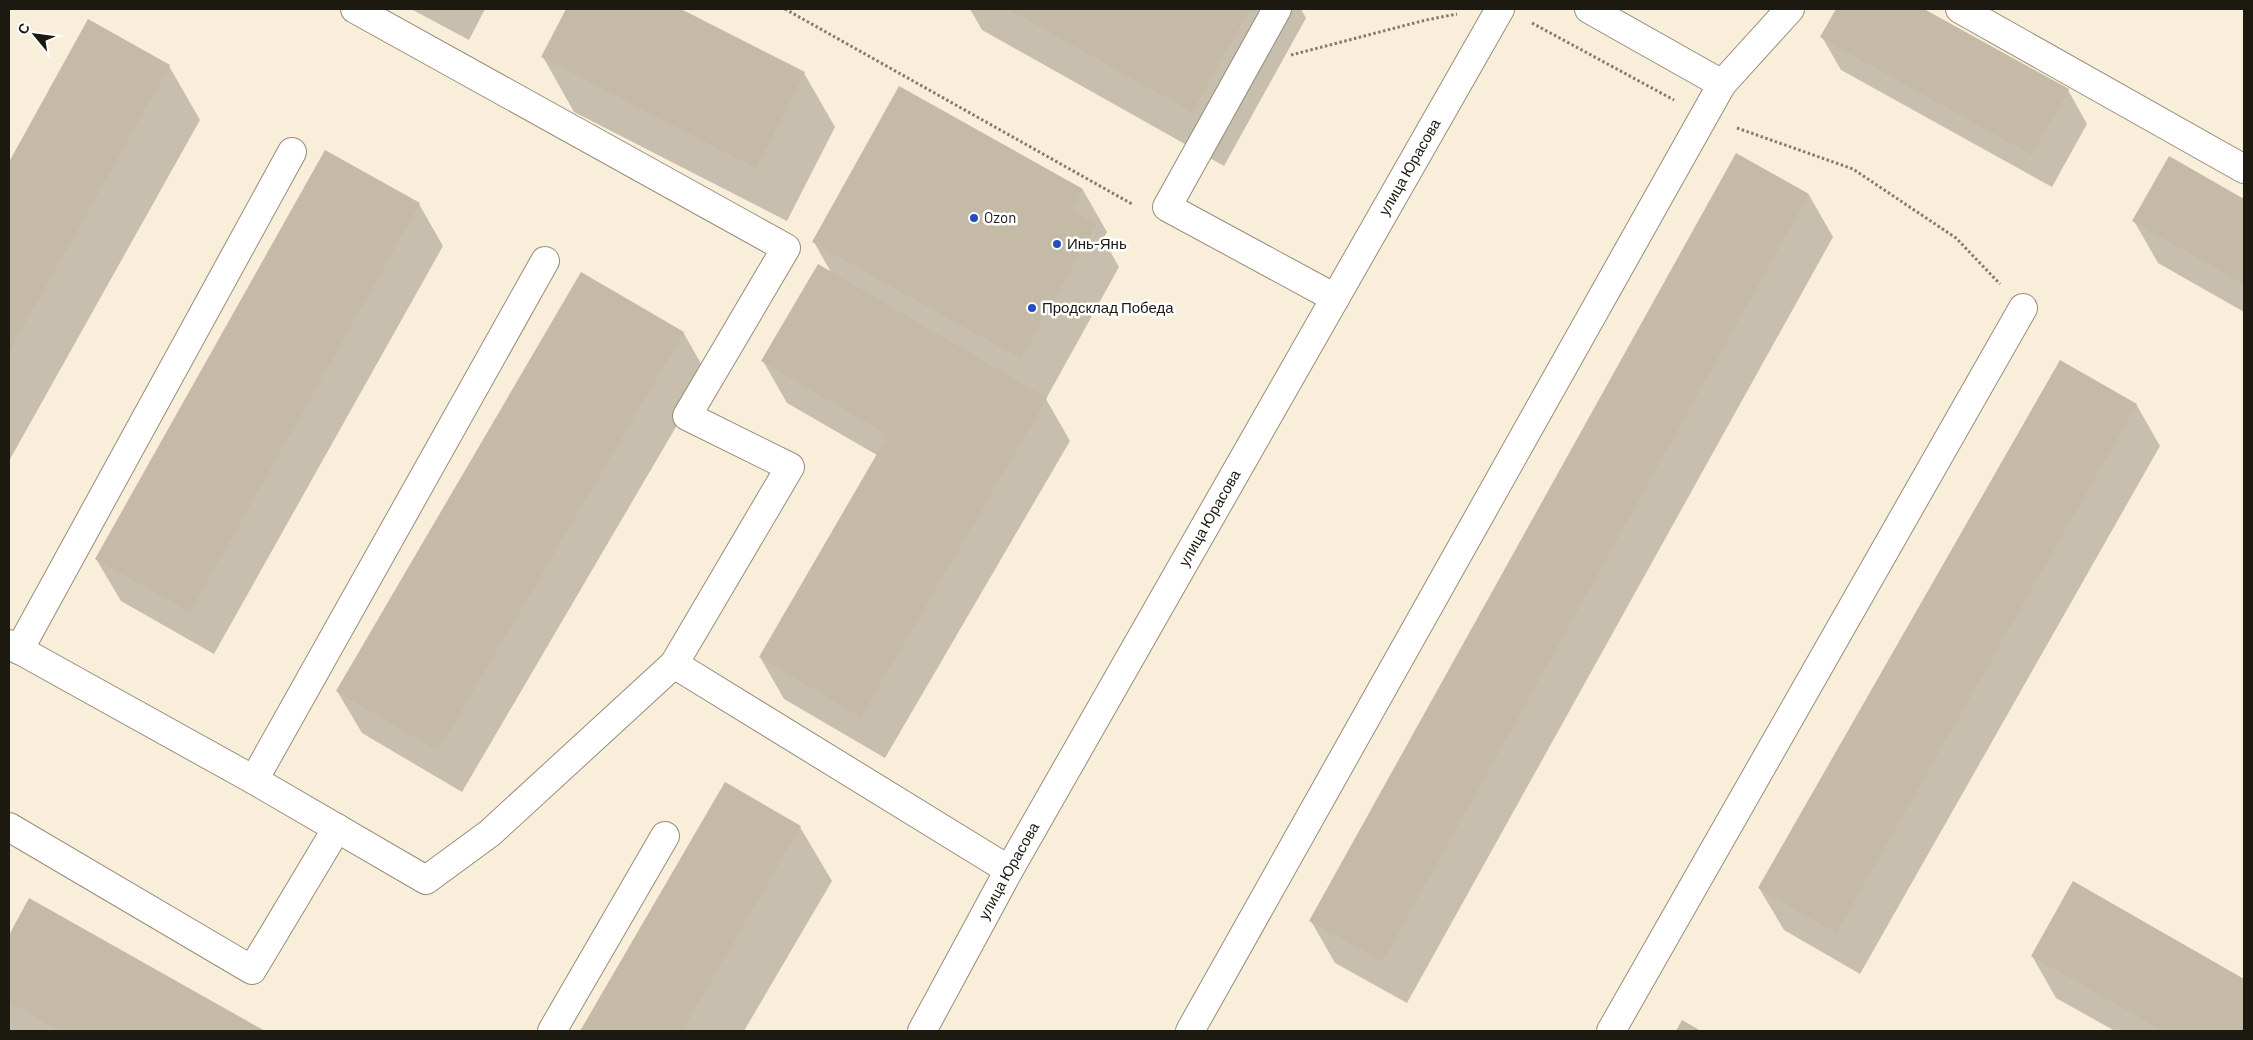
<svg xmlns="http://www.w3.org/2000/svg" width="2253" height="1040" font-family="Barlow,sans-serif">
<rect width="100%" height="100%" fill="#f9eed9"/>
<path fill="#0003" d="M411 9H485L469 40Z
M568 9H679L804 73 835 127 787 221 574 112 543 57Z
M970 9H1301L1306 18 1224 166 982 30Z
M1837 9H1921L2068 90 2087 124 2052 187 1841 70 1822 37Z
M89 21 169 66 200 120 9 461V164Z
M1737 155 1809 195 1833 237 1407 1003 1335 963 1311 921Z
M2170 158 2244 200V312L2158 263 2134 221Z
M1083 190 1107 232 1103 239 1119 267 1046 399 1070 441 885 758 784 699 760 657 877 455 787 403 763 361 832 274 814 242Z
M419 204 443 246 214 654 121 601 96 559Z
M683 332 707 374 462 792 362 733 337 691Z
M2136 404 2160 446 1860 974 1784 930 1759 888Z
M726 783 800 827 832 881 744 1031H582Z
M2073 883 2244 980V1031H2115L2056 998 2032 956Z
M30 900 263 1031H9V937Z"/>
<path fill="#c4baa6" d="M566 9H681L805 72 756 168 541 57Z
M1008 9H1250L1192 112Z
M1836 9H1924L2069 89 2032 155 1820 37Z
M88 19 170 65 9 352V162Z
M899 86 1083 189 1071 211 1096 224 1021 359 812 242Z
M325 150 420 203 190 612 95 559Z
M1736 153 1809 194 1383 961 1309 921Z
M2169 156 2244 199V284L2132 221Z
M818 264 1047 398 861 717 759 657 888 435 761 361Z
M581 272 684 332 438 751 336 691Z
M2060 360 2137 404 1836 933 1758 888Z
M725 782 801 826 682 1031H580Z
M2073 881 2244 979V1031H2164L2031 956Z
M29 898 265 1031H60L9 1002V935Z
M1682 1020 1701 1031H1676Z"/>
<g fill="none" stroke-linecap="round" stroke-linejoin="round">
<g stroke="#978d7a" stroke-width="30">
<g id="minor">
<path d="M355 9 786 248 687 416 790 467 674 664 1009 870"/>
<path d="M1277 9 1167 207 1335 298"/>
<path d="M1960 9 2244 169"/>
<path d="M1722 84 1790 9"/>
<path d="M9 644 254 780 426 880 490 833 674 664"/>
<path d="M19 650 292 152"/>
<path d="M254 780 545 261"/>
<path d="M9 827 252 970 337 828"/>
<path d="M552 1031 665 836"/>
<path id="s1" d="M922 1031 1009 870 1500 9"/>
<path d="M1190 1031 1722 84 1589 9"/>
<path d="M1611 1031 2023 308"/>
</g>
</g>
<path stroke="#837c6e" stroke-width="3" stroke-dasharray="2.5 2.5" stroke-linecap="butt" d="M785 9 1132 204
M1532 23 1674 100
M1291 55 1426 20 1457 14
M1737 128 1853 169 1956 238 2000 284"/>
<use href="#minor" stroke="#fff" stroke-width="28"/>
</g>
<g fill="#244ebc" stroke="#fff" stroke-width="2">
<circle cx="974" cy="218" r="5"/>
<circle cx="1057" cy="244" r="5"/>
<circle cx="1032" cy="308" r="5"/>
</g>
<g text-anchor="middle" stroke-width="5" stroke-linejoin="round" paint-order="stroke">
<g font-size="15" fill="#1c1911" stroke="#fff">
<text dy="5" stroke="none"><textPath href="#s1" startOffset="992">улица Юрасова</textPath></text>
<text dy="5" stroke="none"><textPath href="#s1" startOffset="588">улица Юрасова</textPath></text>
<text dy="5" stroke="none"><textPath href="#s1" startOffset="182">улица Юрасова</textPath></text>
</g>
<g font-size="15" fill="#1c1911" stroke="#fff" text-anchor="start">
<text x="984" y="223">Ozon</text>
<text x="1067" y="249">Инь-Янь</text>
<text x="1042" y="313">Продсклад Победа</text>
</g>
</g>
<rect width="2253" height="1040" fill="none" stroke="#1c1911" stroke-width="20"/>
<g transform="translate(35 35) rotate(299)" stroke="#ffffff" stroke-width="4" paint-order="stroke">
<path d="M0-4L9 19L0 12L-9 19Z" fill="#1c1911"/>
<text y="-8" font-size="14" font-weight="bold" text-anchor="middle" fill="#1c1911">С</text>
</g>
</svg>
